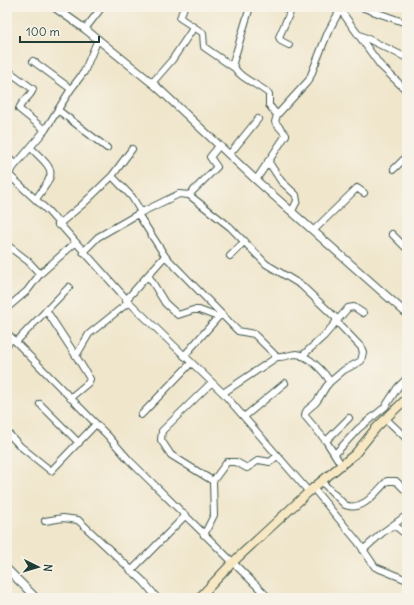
<svg xmlns="http://www.w3.org/2000/svg" width="414" height="605" font-family="Delius,sans-serif">
<rect width="100%" height="100%" fill="#f7f3e8"/>
<filter id="ink" filterUnits="userSpaceOnUse"><feTurbulence type="fractalNoise" baseFrequency=".025" numOctaves="2"/><feDisplacementMap in="SourceGraphic" scale="8" xChannelSelector="R" yChannelSelector="G"/><feConvolveMatrix kernelMatrix="1 2 1 2 8 2 1 2 1" color-interpolation-filters="sRGB"/></filter>
<filter id="wash" filterUnits="userSpaceOnUse"><feTurbulence type="fractalNoise" baseFrequency=".012" numOctaves="4" result="noise"/><feDisplacementMap in="SourceGraphic" scale="16" xChannelSelector="R" yChannelSelector="G"/><feGaussianBlur stdDeviation="0.9" result="paint"/><feColorMatrix in="noise" values="0 0 0 0 0 0 0 0 0 0 0 0 0 0 0 0 0 1.4 0 .05"/><feComposite in="paint" operator="in"/></filter>
<g filter="url(#wash)">
<rect width="100%" height="100%" fill="#f0e6cc"/>
</g>
<g filter="url(#ink)">
<g fill="none" stroke-linecap="round" stroke-linejoin="round">
<g stroke="#3e564b" stroke-width="8">
<path id="minor" d="M184 7 180 18 203 33 204 47 233 67
M250 7 233 63C236 78 259 84 269 94V105L277 115 275 122 286 135 256 180
M282 7 291 10 279 37 281 41 289 45
M361 7 406 23
M339 8 380 65 407 91
M85 29 102 7
M358 34 407 58
M33 61 71 89
M7 70 33 89C31 97 21 101 19 109L45 130
M152 83 172 60 194 27
M58 110 107 148
M277 115 309 80 328 32 340 10
M31 148C55 172 57 170 36 199
M132 149 112 176 132 197 141 212
M229 155 258 119
M7 156 15 165
M268 161 281 181 296 195 297 201 292 211
M394 169 407 156
M8 174 48 211 129 302 223 393 309 492
M7 175 45 130 71 89 84 72 98 39
M189 195 230 227 266 264 301 285 337 319
M138 214 165 256 238 331 254 334 277 357C284 358 290 354 296 354 308 355 325 372 330 382 323 389 322 395 317 401 313 407 305 408 305 416L326 441 342 466
M58 225 82 205 112 176
M314 230 357 188 364 193
M392 234 407 249
M7 245 28 261 40 274
M83 252 98 237 138 214 179 194 189 195 217 167 210 157 219 146
M230 256 245 241
M148 275 165 303 178 315 193 310H199L218 317
M126 300 165 256
M7 308 27 291 40 274 75 243
M46 310 76 356
M7 333 108 436 129 460 269 598
M16 342 69 287
M7 345 12 338
M184 356 220 315
M302 356 324 336 348 308 354 307 363 313
M330 382 344 370 361 361 363 352 361 347 336 321
M223 393 277 357
M70 398 88 383 90 379 76 356 89 334 129 302
M40 404 79 443
M141 415 191 363
M244 417 285 383
M386 419 407 439
M7 432 20 446 51 471 96 424
M326 441 349 418
M335 454 358 429 385 407 398 387 407 378
M213 481 227 462H236L247 468 259 460 270 462 277 456
M321 481 345 505C363 512 376 492 387 481H396L407 492
M313 488 358 542 375 567 407 580
M45 521 63 518 78 520 144 582 157 598
M394 525 407 535
M204 535 214 515 213 481 171 455 161 440 162 431 211 383
M363 550 382 533 407 515
M131 571 185 516"/>
</g>
<g stroke="#3e564b" stroke-width="9">
<path id="tertiary" d="M54 7 85 29 157 87 256 180 407 314
M7 569 36 598"/>
</g>
<g stroke="#3e564b" stroke-width="10">
<path id="secondary" d="M199 598 233 562 313 488 355 454 376 428 407 398"/>
</g>
<use href="#minor" stroke="#fff" stroke-width="6"/>
<use href="#tertiary" stroke="#fff" stroke-width="7"/>
<use href="#secondary" stroke="#f7e8c3" stroke-width="8"/>
</g>
</g>
<rect width="414" height="605" fill="none" stroke="#f7f3e8" stroke-width="24"/>
<g transform="translate(38 567) rotate(95)" stroke="#f7f3e8" stroke-width="3" paint-order="stroke">
<path d="M0-3L7 15L0 10L-7 15Z" fill="#1f3d34"/>
<text y="-6" font-size="11" font-weight="bold" text-anchor="middle" fill="#1f3d34">N</text>
</g>
<path d="M20 36v6h79v-6" fill="none" stroke="#1f3d34" stroke-width="2"/>
<text x="26" y="36" font-size="12" fill="#1f3d34" stroke="#f7f3e8" stroke-width="3" paint-order="stroke">100 m</text>
</svg>
